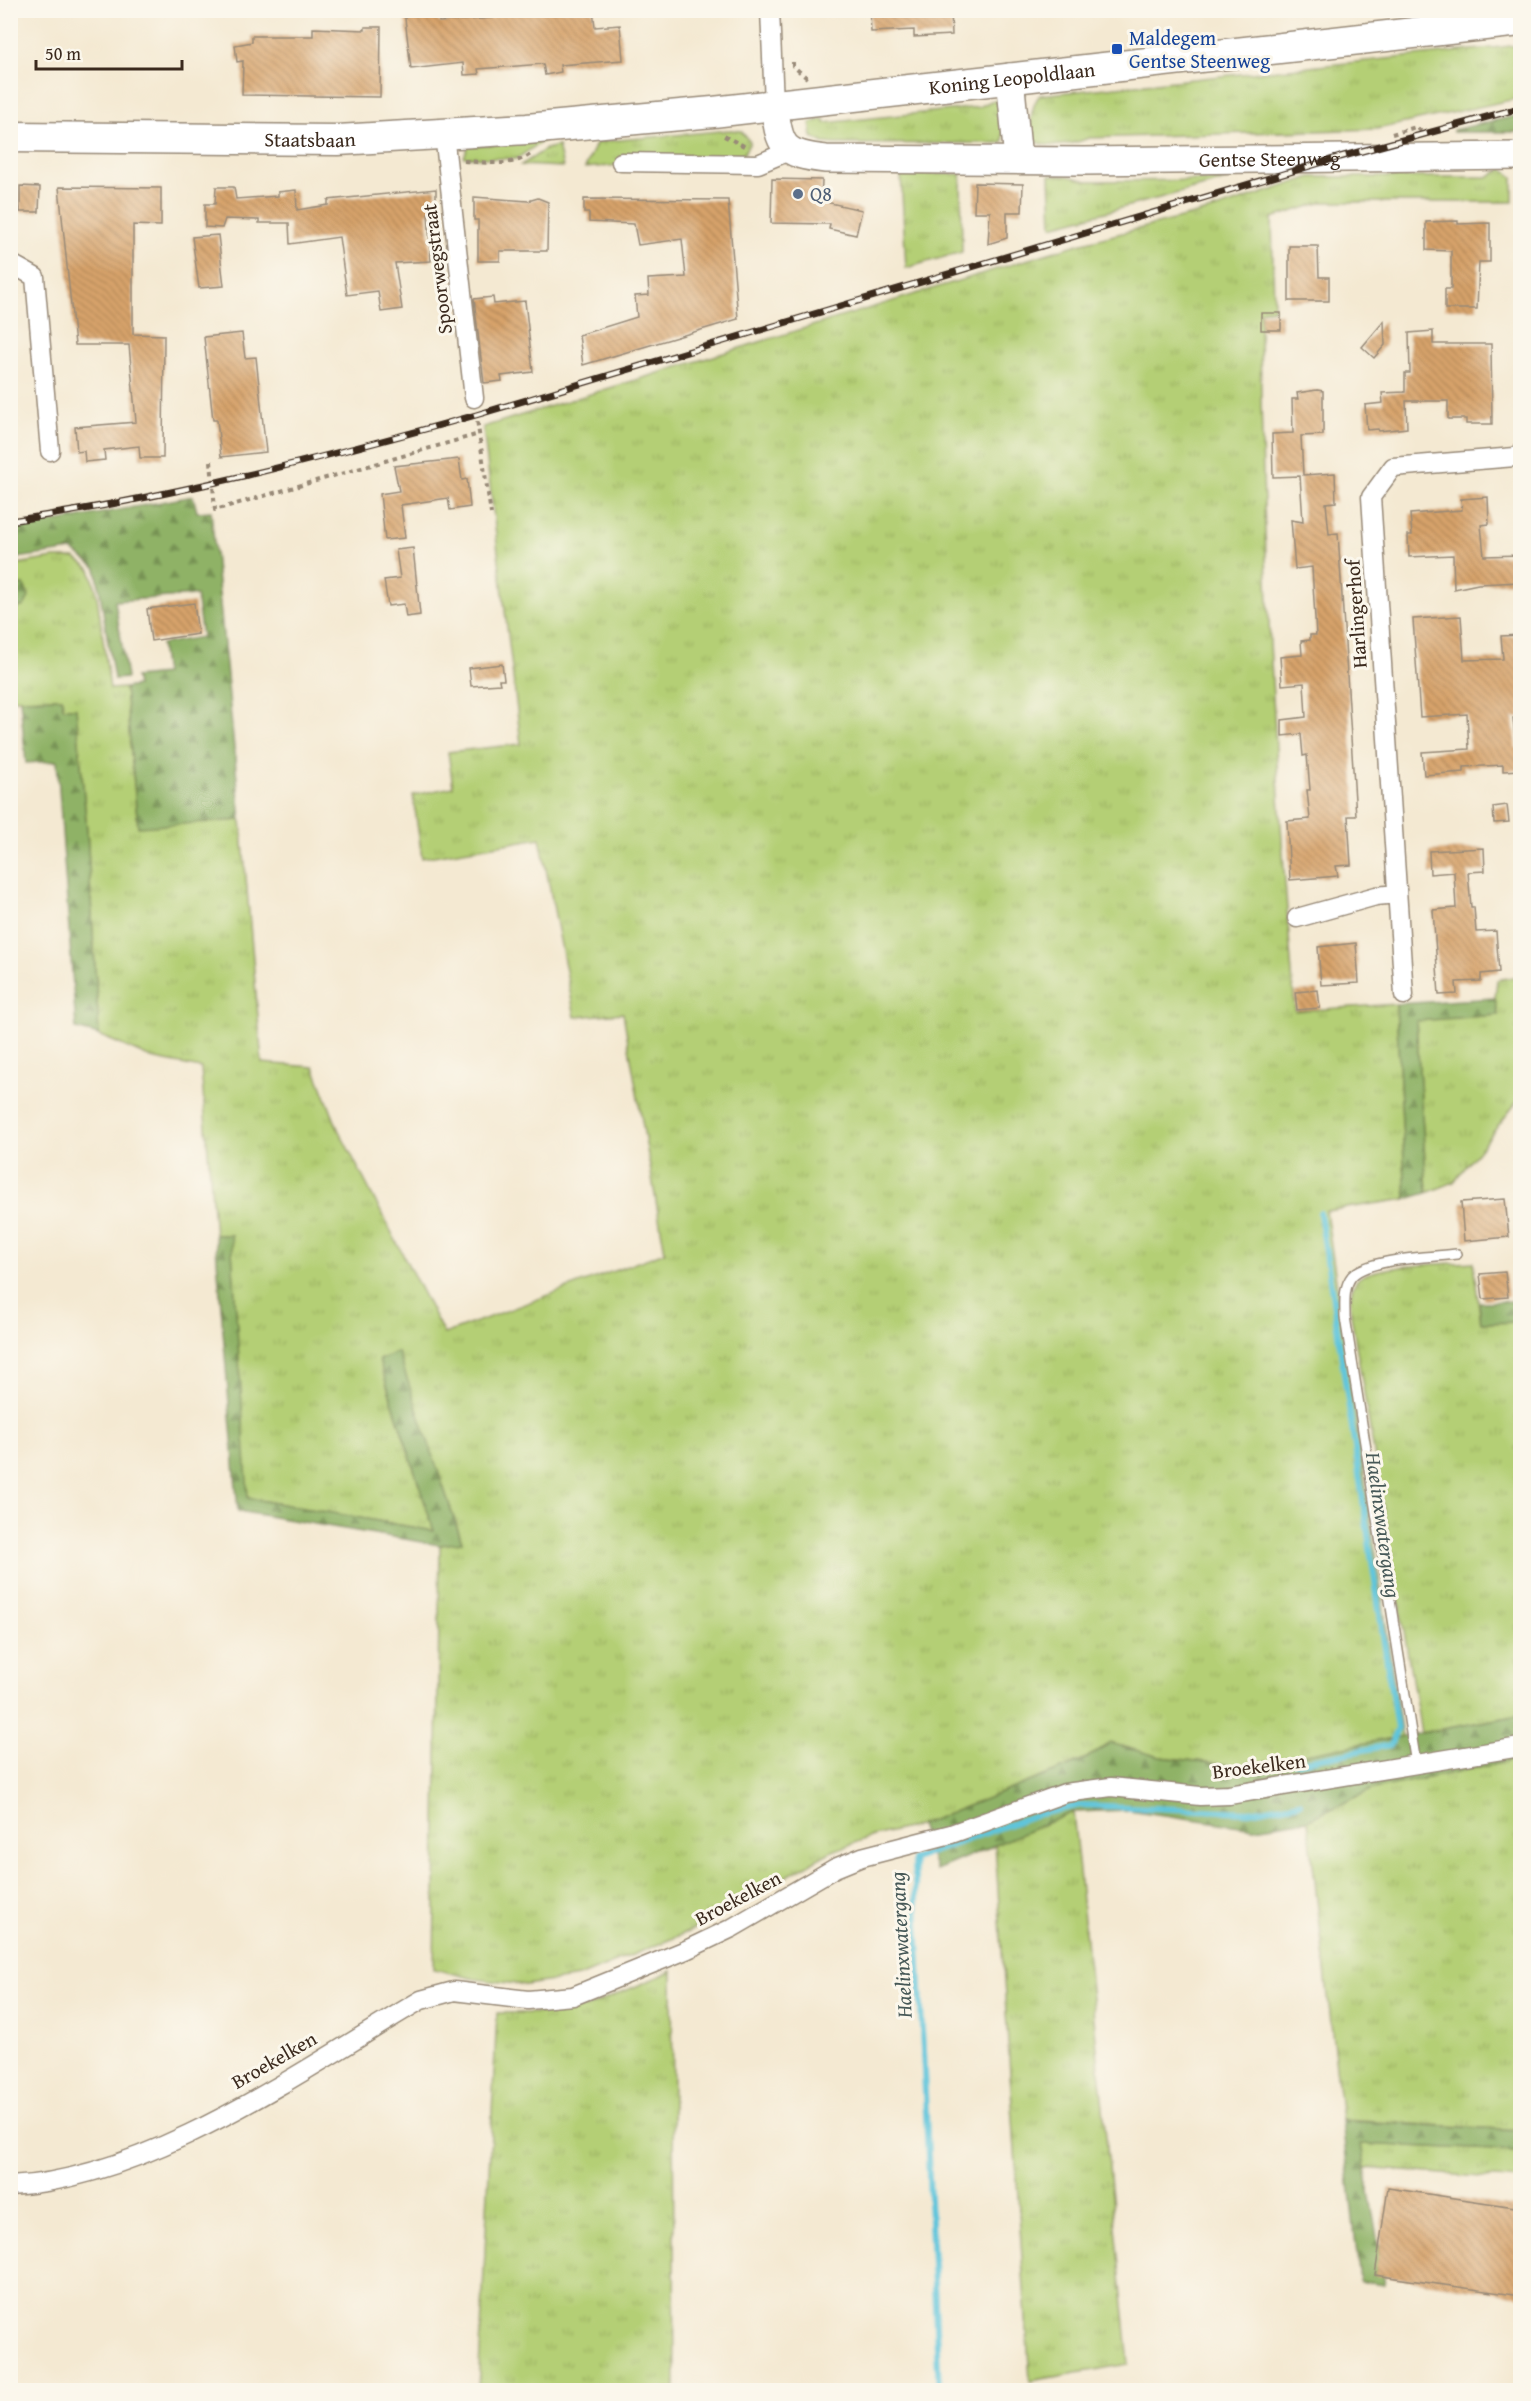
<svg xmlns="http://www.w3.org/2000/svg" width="1531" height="2401" font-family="'Gentium Book Plus',serif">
<defs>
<pattern id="grass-tufts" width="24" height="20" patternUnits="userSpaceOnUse" patternTransform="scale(1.5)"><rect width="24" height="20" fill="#b4cf74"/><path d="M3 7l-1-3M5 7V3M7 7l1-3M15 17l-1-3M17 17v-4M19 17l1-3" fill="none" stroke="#9cb264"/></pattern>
<pattern id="forest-firs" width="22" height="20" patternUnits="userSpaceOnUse" patternTransform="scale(1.5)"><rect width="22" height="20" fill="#8fb266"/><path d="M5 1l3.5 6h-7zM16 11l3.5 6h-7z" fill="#769153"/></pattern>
<pattern id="building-back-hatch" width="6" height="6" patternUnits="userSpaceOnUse" patternTransform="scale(1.5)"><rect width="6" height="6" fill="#d7a36a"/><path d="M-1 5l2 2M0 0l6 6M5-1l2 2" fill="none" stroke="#b08557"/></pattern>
</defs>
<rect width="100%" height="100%" fill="#fbf7ec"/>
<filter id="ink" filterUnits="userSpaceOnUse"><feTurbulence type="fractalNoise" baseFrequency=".0167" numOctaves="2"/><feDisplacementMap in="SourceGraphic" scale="12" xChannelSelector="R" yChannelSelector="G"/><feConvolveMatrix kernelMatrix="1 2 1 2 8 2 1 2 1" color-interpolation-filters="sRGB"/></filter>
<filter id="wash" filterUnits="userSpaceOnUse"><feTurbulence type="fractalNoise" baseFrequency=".008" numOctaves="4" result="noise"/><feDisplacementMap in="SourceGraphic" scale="24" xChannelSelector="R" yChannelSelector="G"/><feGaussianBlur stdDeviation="1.35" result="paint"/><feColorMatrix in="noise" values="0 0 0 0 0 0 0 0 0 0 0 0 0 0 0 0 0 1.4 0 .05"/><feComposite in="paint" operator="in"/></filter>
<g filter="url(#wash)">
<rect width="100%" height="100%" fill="#f4e9d2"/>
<path fill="url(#grass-tufts)" stroke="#787c49" stroke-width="1.5" d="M1520 45V98L1377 129 1089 138C1076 143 1057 148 1042 144 1024 139 1031 104 1040 95Z
M1004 100 1003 143 836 144 824 143 812 137 810 123 824 119 825 123 979 107 991 101Z
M731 130 741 131 750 142 743 155 585 168 597 142Z
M543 141 516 159 464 157 468 146Z
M558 146 563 167 521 165 546 149Z
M1503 169 1513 177V202H1323L1272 218 1274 309 1260 311C1261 543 1276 779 1295 1011L1396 1004 1406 1199 1326 1211 1402 1737 1240 1766 1160 1757 1110 1743 1082 1761 920 1825 873 1836 830 1852 688 1932 579 1977 526 1985 475 1979 434 1969 440 1545 462 1542 397 1352 379 1360 434 1531 247 1498 231 1235H215L201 1068 151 1058 99 1035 87 831 76 708H63L62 698 11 699 10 610 24 606V585L11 586V565L54 558H75L90 569 96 589 110 689 125 688 138 826 241 820 262 1063 314 1067 338 1129 444 1334 665 1252 623 1013 575 1017 540 838 422 858 413 795 453 787 448 752 521 744 483 427 1075 245 1216 209 1311 177H1487Z
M901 174H961L962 252 906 268Z
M1050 175 1068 176 1088 181 1228 180 1052 226Z
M1520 976V1098L1454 1182 1427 1193 1416 1020 1498 1015 1495 998 1497 980Z
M1473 1262 1481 1323 1520 1322V1715L1421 1733 1351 1315C1350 1304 1349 1288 1358 1279 1372 1265 1449 1264 1473 1262Z
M1520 1759V2130L1342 2120 1308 1820 1373 1789Z
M1073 1812 1129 2364 1030 2381 995 1843Z
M672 1971 675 2390H478L497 2013H553L587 2007Z
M1361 2144 1520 2151V2180L1365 2168Z"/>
<path fill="url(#forest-firs)" stroke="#656e42" stroke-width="1.5" d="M1520 115V132H1453V130Z
M193 496 197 512 211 511 241 820 138 827 125 688 137 686 135 677 165 674 161 644 202 637 196 595 115 601 127 678 114 679 96 568 72 550 11 559V530Z
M24 585 29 597 24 606 11 610V586Z
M62 698 63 708H76L87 831 99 1035 76 1029 57 761 26 763 20 699Z
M1495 998 1498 1015 1416 1021 1427 1193 1406 1199 1396 1004Z
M215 1235H231L248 1498 434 1531 379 1360 398 1352 462 1542 440 1545 238 1511Z
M1520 1301V1322L1481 1323 1479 1302Z
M1520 1715V1759L1373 1789 1308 1820 1254 1828 1129 1810 1073 1812 936 1870 920 1825 1082 1761 1110 1743 1160 1757 1240 1766Z
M1342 2121 1520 2130V2151L1361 2144 1385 2285 1360 2281Z"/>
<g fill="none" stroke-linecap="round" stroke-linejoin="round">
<path stroke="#5ec5db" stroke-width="6" d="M1295 1763 1390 1745 1397 1729 1320 1213
M939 2390 914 1859 1035 1815 1081 1805 1249 1812 1300 1803"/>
</g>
<g id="blocks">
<path fill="url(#building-back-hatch)" d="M404 10H437L439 22 493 18V10H593L595 27 620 25 623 60 560 65 561 72 545 75 543 64 478 69 479 74 464 75 463 63 411 69Z
M870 10H951L952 35 914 37V30L871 32Z
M365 27H381L380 97 242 95 243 61 237 62 235 45 252 42V36H313V28L365 30Z
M772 179 822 180 821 201 862 210 856 235 829 229 830 224 771 223Z
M975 183 1023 184 1022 212H1007V238L988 244 990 212H974Z
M20 186 40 187 39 212H20Z
M59 187 161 188V226L133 225V334L164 335 163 458H140L139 446 104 450 105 460 85 462 84 451 77 452 75 427 136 422 129 345H75Z
M216 187H234L236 199 278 196V192L296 190 297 210 328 205V200L436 189V213H428L431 261 395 263 402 309 381 312 378 291 347 295 339 237 290 244 289 223H259V220L225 219 222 228 205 227V204H215Z
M474 197 528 201 538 198 548 202 547 251H500V261H478V220H474Z
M584 199 728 200 738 319 583 365 579 335 637 317 635 296 649 295 648 279 686 277 682 239 638 245 634 224 589 222V213H584Z
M1458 221V224L1490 223V262H1479L1477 309H1445V289H1451V251L1426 250V222Z
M218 235 224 286 199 288 192 237Z
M1289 246H1318L1319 277H1329V301H1289Z
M493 297 494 304 525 301 533 372 501 376 502 381 484 383 474 299Z
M1261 313H1281V330H1261Z
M1384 321 1385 345 1374 358 1362 347Z
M1433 331V344H1491L1492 424H1466V419H1448V401H1406L1407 428 1379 431 1378 429 1367 430 1365 405 1383 403 1382 393 1405 392V373H1410L1409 333Z
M242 333 245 358 256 357 266 452 221 457 217 420H213L204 337Z
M1317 390 1323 391V435L1301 436 1303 475 1335 473 1336 502 1326 503 1329 534 1338 533 1356 816H1348L1351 865 1336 866 1338 876 1290 880 1287 821 1310 819 1307 790H1310L1307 755 1303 756 1301 734 1282 736V720L1306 717 1304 683 1282 685 1280 657 1302 655 1301 641 1310 640V635H1316L1312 567 1295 569 1291 520 1303 522 1300 476 1273 477 1272 434 1293 433 1292 399H1298L1297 393Z
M459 459 462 480 467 479 470 507 450 510 448 498 401 505 405 538 385 540 380 494 399 491 394 466Z
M1488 497 1489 524 1481 525 1484 556 1521 555V582L1478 584 1454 589 1453 555 1409 557 1408 535H1412L1410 514 1462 510 1461 499Z
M413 548 420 615 406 617 404 604 388 606 384 580 400 578 396 550Z
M194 603 198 634 151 641 147 609Z
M1461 616 1464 660 1503 659 1501 636 1521 635V718H1513L1516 748H1521V770L1503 771V765L1464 767V772L1424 775 1422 752 1469 749 1467 714 1420 717 1413 619Z
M502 664 504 680H499L500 684 471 686 469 668Z
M1507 805 1509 822 1494 823 1493 807Z
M1484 848 1485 871 1468 872 1471 907H1474L1476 932 1496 931 1499 972 1481 974V981L1456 982 1457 994 1439 995 1433 910 1456 908 1454 872 1430 874 1429 851Z
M1356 943 1359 983 1321 985 1318 947Z
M1318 990 1320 1008 1297 1010 1295 992Z
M1505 1199 1509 1237 1464 1241 1461 1202Z
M1505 1272 1508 1297 1483 1299 1480 1274Z
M1388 2188 1521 2208V2296L1375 2275Z"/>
</g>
</g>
<g filter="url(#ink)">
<use href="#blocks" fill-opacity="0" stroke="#988a78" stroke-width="1.5"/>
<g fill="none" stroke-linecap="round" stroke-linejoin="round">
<g stroke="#988a78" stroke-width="12">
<path id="lane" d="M1416 1764 1345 1317C1345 1304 1343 1287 1352 1276 1369 1258 1432 1257 1457 1254"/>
</g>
<g stroke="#988a78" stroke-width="21">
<path id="street" d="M770 10 774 104
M444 134 474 398
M621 162 758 164 789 151
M10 263 35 277 50 451
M1297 918 1376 896 1397 894
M1404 995 1371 497 1393 467 1515 457 1520 454
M10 2186C148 2180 304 2069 421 2000L454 1991 528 2000 573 1996 686 1950 732 1928 835 1868 862 1857 951 1834 1065 1793 1111 1787 1200 1796 1229 1795 1520 1747"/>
</g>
<g stroke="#988a78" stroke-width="30">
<g id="secondary">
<path d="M1010 77 1018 160"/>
<path id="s1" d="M774 104C780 147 781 154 826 159L1084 161 1520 156"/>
</g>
</g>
<g stroke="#988a78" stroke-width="33">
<g id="primary">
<path id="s2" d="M10 137 338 140 527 129 713 112 1520 21"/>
</g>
</g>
<path stroke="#988a78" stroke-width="4" stroke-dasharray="4.5 4.5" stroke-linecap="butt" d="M793 62V66L807 78
M1392 134 1416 127 1426 135
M724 136 744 146
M464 161C487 162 513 168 532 153
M476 413 491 514
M211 461 215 510 479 434"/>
<use href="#lane" stroke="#fff" stroke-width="9"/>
<use href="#street" stroke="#fff" stroke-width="18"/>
<use href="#secondary" stroke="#fff" stroke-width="27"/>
<use href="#primary" stroke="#fff" stroke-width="30"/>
<g stroke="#3b2a1e" stroke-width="7">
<path id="rail" d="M10 521C169 498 323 458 476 415L1340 157 1520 108"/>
</g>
<use href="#rail" stroke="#fbf7ec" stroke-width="4.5" stroke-dasharray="14" stroke-linecap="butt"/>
</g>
</g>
<rect fill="#1a4fb4" stroke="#fbf7ec" stroke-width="2" x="1111" y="43" width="12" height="12" rx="3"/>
<circle fill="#5c6f8a" stroke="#fbf7ec" stroke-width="2" cx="798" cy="194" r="6"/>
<g text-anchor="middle" stroke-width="6" stroke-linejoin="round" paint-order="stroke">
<g font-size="20" fill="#164399" stroke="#fbf7ec" text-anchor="start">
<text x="1129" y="45">Maldegem<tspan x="1129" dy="23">Gentse Steenweg</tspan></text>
</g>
<g font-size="20" fill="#3b2a1e" stroke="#fbf7ec">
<text dy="7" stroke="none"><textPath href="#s2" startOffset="1005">Koning Leopoldlaan</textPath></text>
<text dy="7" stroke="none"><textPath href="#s2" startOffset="300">Staatsbaan</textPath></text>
<text dy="7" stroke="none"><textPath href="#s1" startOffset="531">Gentse Steenweg</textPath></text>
<text transform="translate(437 269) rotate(-97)" y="7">Spoorwegstraat</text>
<text transform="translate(1356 614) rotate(-94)" y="7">Harlingerhof</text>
<text transform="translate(1259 1766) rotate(-7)" y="7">Broekelken</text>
<text transform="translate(738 1898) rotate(-28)" y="7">Broekelken</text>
<text transform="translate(274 2060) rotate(-30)" y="7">Broekelken</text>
</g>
<g font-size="20" fill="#4e5e75" stroke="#fbf7ec" text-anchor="start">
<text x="810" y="201">Q8</text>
</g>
<g font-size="21" font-style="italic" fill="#465857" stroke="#fbf7ec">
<text transform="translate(1383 1525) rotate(82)" y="7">Haelinxwatergang</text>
<text transform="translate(901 1945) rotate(-93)" y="7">Haelinxwatergang</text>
</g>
</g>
<rect width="1531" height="2401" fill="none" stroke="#fbf7ec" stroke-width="36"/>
<path d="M36 60v9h146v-9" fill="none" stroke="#3b2a1e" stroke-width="3"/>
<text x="45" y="60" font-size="18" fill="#3b2a1e" stroke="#fbf7ec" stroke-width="4.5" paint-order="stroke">50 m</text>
</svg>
